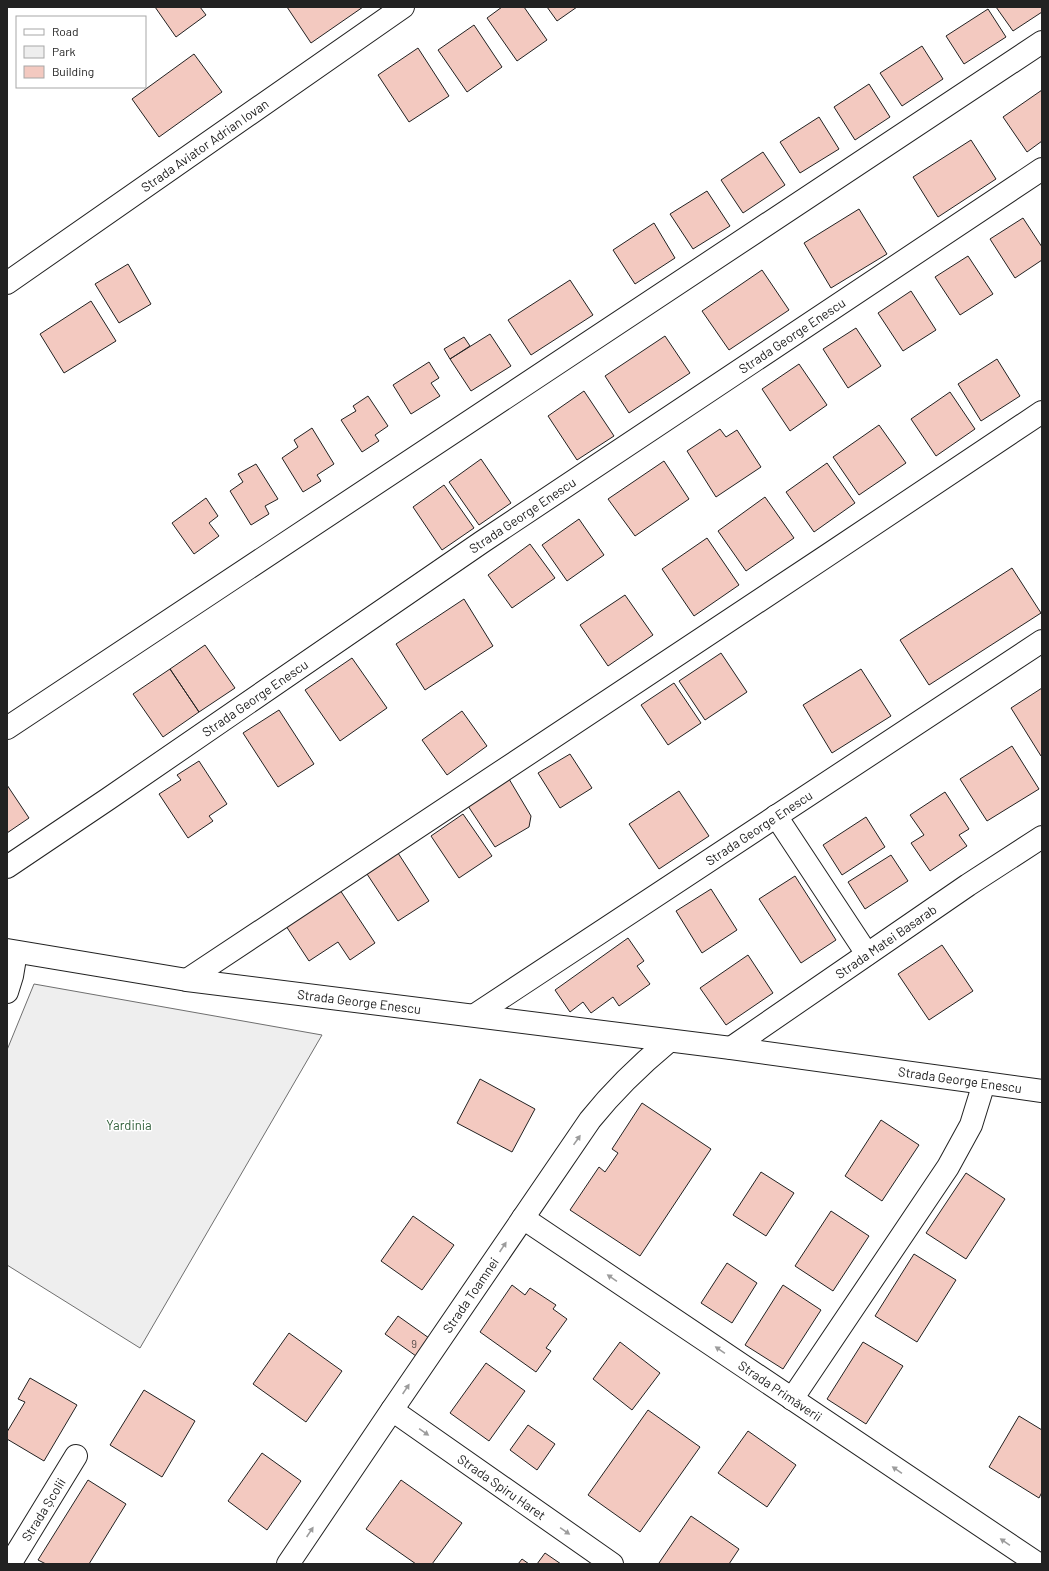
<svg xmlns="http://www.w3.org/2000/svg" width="1049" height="1571" font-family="Barlow,sans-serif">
<rect width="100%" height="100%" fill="#fff"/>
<path fill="#eee" stroke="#6f6f6f" d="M34 984 322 1035 140 1348 7 1265V1050Z"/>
<path fill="#f3c9c0" stroke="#222" d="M155 7H200L206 15 176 37Z
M287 7H363L311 43Z
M502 7H524L547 40 517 61 487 18Z
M547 7H577L557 21Z
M996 7H1042V12L1013 31Z
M988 9 1006 37 964 64 946 36Z
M474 25 502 67 467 92 438 50Z
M922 46 943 79 902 106 880 73Z
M418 48 449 96 409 122 378 75Z
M194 54 222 92 159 137 132 99Z
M869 84 890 117 855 140 834 107Z
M1042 90V141L1027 152 1003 117Z
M819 117 839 149 800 173 780 142Z
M971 140 996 179 938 217 913 177Z
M763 152 785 185 743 213 721 180Z
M707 191 730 226 693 249 670 214Z
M859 209 887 254 831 288 804 243Z
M1023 218 1042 247V260L1015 278 990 239Z
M654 223 675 258 635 284 613 250Z
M968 256 993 294 960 315 935 277Z
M128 264 151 304 119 323 95 284Z
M762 270 789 310 729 350 702 311Z
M570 280 593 315 531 355 508 320Z
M911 291 936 330 903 351 878 313Z
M91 301 116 341 64 373 40 334Z
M856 328 881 366 848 388 823 349Z
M490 334 511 366 471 391 450 359Z
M665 336 690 373 629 413 605 376Z
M464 337 470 346 450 359 444 349Z
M997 359 1020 396 981 421 958 384Z
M429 362 439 378 431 383 440 396 411 414 393 385Z
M799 364 827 405 790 431 762 389Z
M584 391 614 436 577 460 548 416Z
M950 392 975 429 936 456 911 419Z
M368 396 388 426 375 435 379 441 362 452 341 420 356 411 353 406Z
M879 425 906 463 859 495 833 457Z
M312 428 334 464 317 475 321 481 303 492 282 458 298 447 294 440Z
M720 429 726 437 737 430 761 467 716 497 687 451Z
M481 459 511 503 479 525 449 482Z
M664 461 689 499 635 536 608 499Z
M827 463 855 503 814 532 786 492Z
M256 464 278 499 265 506 269 514 251 525 230 491 243 482 238 474Z
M444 485 474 528 442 550 413 507Z
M765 497 794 538 746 571 718 531Z
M206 498 218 516 209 523 219 536 194 554 172 523Z
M579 519 604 555 567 581 542 545Z
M707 538 739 585 694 616 662 569Z
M530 544 555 578 512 608 488 575Z
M1012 568 1041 613 929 685 900 640Z
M625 595 653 635 608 666 580 625Z
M464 599 493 646 425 690 396 644Z
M205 645 235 688 199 712 170 669Z
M721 653 747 692 705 720 679 681Z
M352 658 387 708 340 741 305 690Z
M170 669 199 712 163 737 133 694Z
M861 669 891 716 832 753 803 705Z
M674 683 701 723 668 745 641 705Z
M1042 688V755L1041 756 1011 708Z
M279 710 314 764 278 787 243 733Z
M462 711 487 746 447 775 422 740Z
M1012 746 1039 789 987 821 960 779Z
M570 754 592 788 560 808 538 773Z
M199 761 227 804 209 816 213 821 188 838 159 794 181 780 177 775Z
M509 779 531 816 529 827 495 847 468 806Z
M7 785 29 818 7 833Z
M679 791 709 836 659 869 629 824Z
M945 792 969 829 959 835 967 846 930 871 911 843 924 835 910 815Z
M463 814 492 856 459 878 431 836Z
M866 817 885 847 842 875 823 845Z
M398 853 429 901 398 921 367 874Z
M891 855 908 881 865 909 848 882Z
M795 876 836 940 801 963 759 899Z
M711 889 737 930 702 953 676 911Z
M340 890 375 943 350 960 338 942 309 961 286 926Z
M628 938 644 961 637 966 650 984 619 1006 613 997 591 1013 583 1002 570 1012 555 990Z
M942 945 973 991 929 1020 898 974Z
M748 955 773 993 726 1025 700 988Z
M480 1079 535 1109 512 1152 457 1123Z
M642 1103 711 1149 640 1256 570 1210 599 1167 605 1172 618 1153 612 1149Z
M881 1120 919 1145 882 1201 845 1176Z
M761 1172 794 1193 766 1236 733 1215Z
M966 1173 1005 1199 966 1259 926 1233Z
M831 1211 869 1236 833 1291 795 1266Z
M413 1216 454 1245 422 1290 381 1261Z
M914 1254 956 1280 917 1342 875 1316Z
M727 1263 757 1283 732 1323 701 1303Z
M512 1285 525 1295 530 1288 556 1305 553 1309 567 1319 546 1348 551 1351 536 1372 480 1332Z
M783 1285 821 1310 783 1369 745 1345Z
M398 1316 429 1338 416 1356 385 1334Z
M289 1333 342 1371 306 1422 253 1384Z
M620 1342 660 1373 632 1410 593 1379Z
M863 1342 903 1366 866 1424 827 1399Z
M486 1363 525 1391 489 1441 450 1413Z
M30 1378 77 1405 44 1461 7 1439V1432L25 1402 18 1399Z
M144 1390 195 1421 162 1477 110 1445Z
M648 1410 700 1447 640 1532 588 1495Z
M1019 1416 1042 1430V1492L1039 1498 989 1467Z
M528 1425 555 1444 537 1470 510 1450Z
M748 1431 796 1465 767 1507 718 1473Z
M262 1453 301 1481 267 1530 228 1501Z
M88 1480 126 1504 89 1564H46L38 1560Z
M401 1480 462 1523 432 1564H416L366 1529Z
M691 1516 739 1549 729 1564H661L659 1563Z
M545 1553 561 1564H537Z
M522 1559 529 1564H518Z"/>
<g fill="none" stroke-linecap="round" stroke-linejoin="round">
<g stroke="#222" stroke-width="24">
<g id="street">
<path id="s1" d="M7 283 403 7"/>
<path d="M7 728 1042 42"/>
<path d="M776 816 867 954"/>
<path id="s2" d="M7 867 108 799 482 542 1042 169"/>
<path d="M187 980C471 790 758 603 1042 412"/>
<path d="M7 992 12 976 16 952"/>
<path id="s3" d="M475 1015 1042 641"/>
<path id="s4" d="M731 1048 968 885 1042 837"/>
<path id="s5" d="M523 1218 1038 1564"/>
<path d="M792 1399 948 1167 971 1125 984 1083"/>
<path id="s6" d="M392 1410 612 1564"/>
<path id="s7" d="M10 1564 76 1456"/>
</g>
</g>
<g stroke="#222" stroke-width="24">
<g id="secondary">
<path id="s8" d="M7 950 187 980 731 1048 1042 1091"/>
<path id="s9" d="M288 1564 392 1410 590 1120C614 1090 640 1065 669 1041"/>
</g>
</g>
<use href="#street" stroke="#fff" stroke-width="22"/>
<use href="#secondary" stroke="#fff" stroke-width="22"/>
</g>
<defs><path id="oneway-solid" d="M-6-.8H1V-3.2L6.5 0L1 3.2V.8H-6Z"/></defs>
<g fill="#9c9c9c">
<use href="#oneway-solid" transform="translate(577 1140) rotate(-55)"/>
<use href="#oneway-solid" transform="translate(503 1247) rotate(-56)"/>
<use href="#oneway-solid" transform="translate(612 1278) rotate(-146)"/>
<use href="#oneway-solid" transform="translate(720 1350) rotate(-146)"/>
<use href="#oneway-solid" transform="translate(406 1389) rotate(-56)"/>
<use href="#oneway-solid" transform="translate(424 1432) rotate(35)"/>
<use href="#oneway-solid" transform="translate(897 1470) rotate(-146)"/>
<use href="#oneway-solid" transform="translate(565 1531) rotate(35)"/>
<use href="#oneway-solid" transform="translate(310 1532) rotate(-56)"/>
<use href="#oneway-solid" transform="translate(1005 1542) rotate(-146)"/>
</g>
<g text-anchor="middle" stroke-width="3" stroke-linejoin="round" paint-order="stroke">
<g font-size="11" fill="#564c4a">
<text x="414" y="1348">9</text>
</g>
<g font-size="13" fill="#222" stroke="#fff">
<text dy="5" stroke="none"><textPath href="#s1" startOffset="241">Strada Aviator Adrian Iovan</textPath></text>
<text dy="5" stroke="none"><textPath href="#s2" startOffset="948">Strada George Enescu</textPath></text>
<text dy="5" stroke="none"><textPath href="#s2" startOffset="624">Strada George Enescu</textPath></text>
<text dy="5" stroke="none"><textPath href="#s2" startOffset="300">Strada George Enescu</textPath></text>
<text dy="5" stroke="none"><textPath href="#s3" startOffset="340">Strada George Enescu</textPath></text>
<text dy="5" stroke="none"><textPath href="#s4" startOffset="188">Strada Matei Basarab</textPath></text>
<text dy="5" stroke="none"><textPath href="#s8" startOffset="356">Strada George Enescu</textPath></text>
<text dy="5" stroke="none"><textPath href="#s8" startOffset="962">Strada George Enescu</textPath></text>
<text dy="5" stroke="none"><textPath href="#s9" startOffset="325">Strada Toamnei</textPath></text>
<text dy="5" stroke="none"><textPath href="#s5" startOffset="310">Strada Primăverii</textPath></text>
<text dy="5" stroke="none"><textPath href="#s6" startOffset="134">Strada Spiru Haret</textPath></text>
<text dy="5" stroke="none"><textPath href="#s7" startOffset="64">Strada Școlii</textPath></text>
</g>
<g font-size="13" fill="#2f5e38" stroke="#fff">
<text x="129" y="1130">Yardinia</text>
</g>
</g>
<rect width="1049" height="1571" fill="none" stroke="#222222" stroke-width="16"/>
<rect x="16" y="16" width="130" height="72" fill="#ffffff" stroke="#a7a7a7"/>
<rect x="24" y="29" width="20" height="6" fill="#ffffff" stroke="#a7a7a7"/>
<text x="52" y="36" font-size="12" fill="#222222">Road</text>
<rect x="24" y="46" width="20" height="12" fill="#eeeeee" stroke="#a7a7a7"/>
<text x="52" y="56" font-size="12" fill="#222222">Park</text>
<rect x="24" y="66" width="20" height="12" fill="#f3c9c0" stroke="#a7a7a7"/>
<text x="52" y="76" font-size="12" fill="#222222">Building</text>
</svg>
